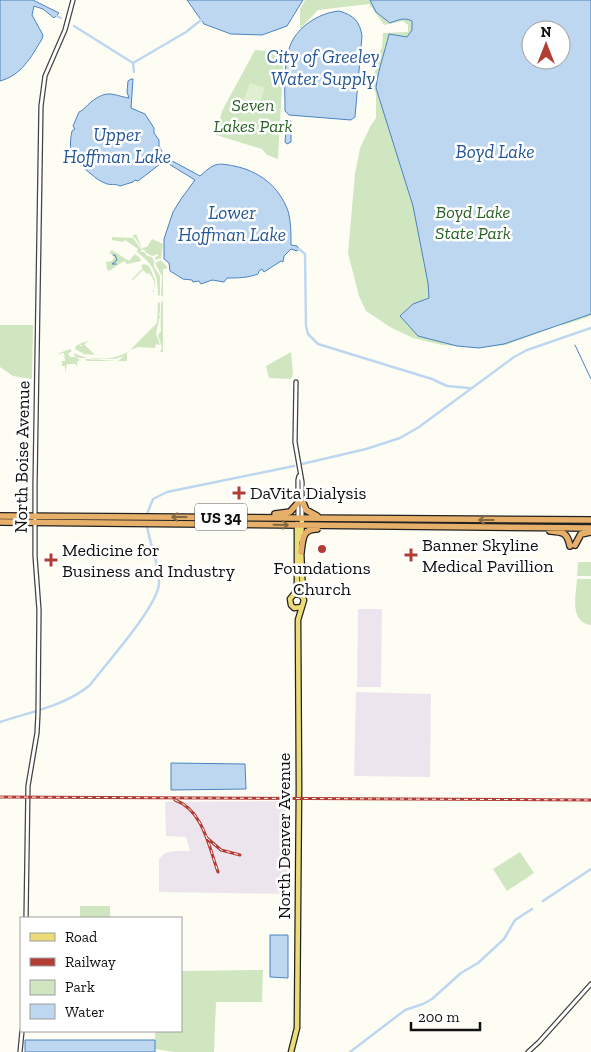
<svg xmlns="http://www.w3.org/2000/svg" width="591" height="1052" font-family="'Zilla Slab',serif">
<rect width="100%" height="100%" fill="#fefdf4"/>
<path fill="#ede5ed" d="M358 609H382L381 687H357Z
M356 692 431 694 430 777 354 776Z
M285 801 284 833H288L290 894 159 892V859L165 853 175 851H190L186 837 166 836 165 802Z"/>
<path fill="#cfe6c0" fill-rule="evenodd" d="M305 0H591V316L563 325 559 316 552 328 506 345 479 348 442 345 413 338 390 327 366 311 359 296 348 253 355 174 360 148 371 125 376 118V93L372 86 378 55 382 48 383 33 408 32V25L403 21 384 25 369 4 318 10 300 29V9ZM531 30H561V60H531Z
M255 50 284 52 278 159 267 155 262 149 216 135 222 111Z
M136 234 142 248 147 247 152 239 163 244 161 258 155 260V257L158 256V254L152 256 145 252 146 250 144 251 135 238 132 236Z
M112 237 133 238 142 250 140 252H144L147 256 152 257 154 261V267L160 276V295L158 296C158 274 154 265 137 252L138 249 125 240 123 242 112 240Z
M112 250 129 261 135 254 140 258 141 261 127 264 124 261 109 271 107 269 106 262 112 261 114 258 113 255 109 253Z
M161 260 168 268 163 269V297L161 295 162 276 155 263Z
M144 264 149 266 155 280 154 292 152 291 154 290V281L152 279 153 278 149 273 147 274 143 270 133 280 132 279 143 268 141 266Z
M163 300V352H160L162 348 158 335 161 331C160 322 161 312 161 303Z
M158 302 160 303V312L159 314 160 316 156 333 160 345 156 344 155 348 138 347 130 350 157 323Z
M0 325H33L32 379 13 376 0 367Z
M90 340 84 344 95 355 84 354 75 349V347L79 344 80 346H83L79 344Z
M70 349 72 351 68 354 70 357H75L80 360 77 362V369L76 364H67L65 373V366H62V361H65L64 353H61L60 355 59 353Z
M130 351 125 355 127 354V361H87L85 359 118 361 124 356 115 359 80 358 75 357 74 353C92 363 114 360 130 351Z
M291 352 293 374 291 379 269 378 266 366Z
M578 562H591V576H577Z
M577 579H591V625C569 622 576 595 577 579Z
M520 852 534 873 507 891 493 869Z
M80 906H110V918H80Z
M263 970 262 1002H216L214 1052H174L155 1049V1031H181V971Z"/>
<path fill="#e0eed1" d="M250 83 265 88 256 112 241 106Z"/>
<path fill="#bdd7f0" stroke="#4b84c0" fill-rule="evenodd" d="M0 0H33L59 13 54 18 43 9 34 6 32 15 43 35 42 39C31 57 22 75 0 81Z
M187 0H303L287 26 262 35 231 34 204 24Z
M370 0H591V314L504 344 479 348 457 346 418 336 400 316 413 304 429 298 428 283 413 206 376 88C378 69 385 52 389 34L407 37 412 30V21C404 17 398 20 390 23L376 12ZM531 30H561V60H531Z
M339 11C354 15 360 22 362 36L355 117 351 120 289 115 285 111C285 91 283 68 289 49 295 28 318 13 339 11Z
M131 79H133L131 108 145 114 154 128V133L159 140V146L165 157 200 176C204 173 209 167 215 165 221 163 228 165 234 166 259 171 279 186 288 211 291 221 291 234 291 245L297 246 299 249 297 251 291 249 284 256 283 262 281 261 264 272 262 269 259 271 258 274C248 278 237 278 227 278L224 282 212 280 201 284 199 281 193 282 192 280 183 279 170 271 169 263 164 259V239L173 212 181 199 195 180 164 161 138 181 135 180 133 182 120 186C115 183 110 186 105 183 99 181 96 178 91 174 74 160 67 156 72 131L75 129 73 126 79 112C84 110 86 106 91 102 108 89 112 95 129 98L127 92 128 81Z
M287 120 291 121V142L287 144 285 142Z
M171 763 245 764 246 789 171 790Z
M270 935H288V978L270 977Z
M25 1040H155V1052H25Z"/>
<g fill="none" stroke-linecap="round" stroke-linejoin="round">
<path stroke="#4b84c0" stroke-width="1" d="M113 255H115L117 260 112 264H116
M575 345 591 379"/>
<path stroke="#bdd7f0" stroke-width="2.5" d="M57 16 61 18
M74 26 133 63
M133 63 186 32 201 20
M133 63 134 72
M299 249 305 254 306 326 308 334 318 344 432 379 447 386 469 388
M302 464 366 449 400 438 419 427 514 357 527 350 591 328
M147 514 153 499 167 492 294 466
M0 722C30 712 65 706 90 685 105 665 159 605 159 583 159 563 150 545 147 526
M543 901 591 869
M350 1052 405 1010 423 1004 432 999 461 973 478 963 504 939 515 920 532 909"/>
<g stroke="#434343" stroke-width="5.5">
<path id="minor" d="M296 382 295 442 302 482V518
M298 518V480L299 476
M26 918 28 786 37 733 38 713 39 610 35 556V485L41 106 45 76 65 30 73 0
M20 1052 22 1031
M528 1052 539 1042 591 984"/>
</g>
<g stroke="#212121" stroke-width="7">
<path id="major" d="M301 540 302 518
M301 550 303 596
M294 594 297 586V524
M291 1052 297 1028 299 787 298 620 304 600 301 595 294 594 290 599 291 605 294 608 301 607"/>
</g>
<g stroke="#212121" stroke-width="8">
<path id="highway" d="M302 500 306 510 317 516
M275 514 290 512 298 503
M0 516 591 520
M0 522 591 528
M550 531C563 532 567 532 570 546
M575 545 581 534 591 532
M301 552C303 539 302 529 317 529"/>
</g>
<use href="#minor" stroke="#fff" stroke-width="3"/>
<use href="#major" stroke="#ebdc77" stroke-width="4.5"/>
<use href="#highway" stroke="#e6b06a" stroke-width="5.5"/>
<g stroke="#b23d35" stroke-width="3">
<path id="rail" d="M0 797 591 800
M175 800C203 810 209 847 218 872
M207 838 221 850 240 855"/>
</g>
<use href="#rail" stroke="#fff" stroke-width="1" stroke-dasharray="4" stroke-linecap="butt"/>
</g>
<defs><path id="oneway-shaft" d="M-6 0H5M1.5-3L5.5 0L1.5 3" fill="none" stroke-width="1.6" stroke-linecap="round" stroke-linejoin="round" transform="scale(1.25)"/></defs>
<g stroke="#866842">
<use href="#oneway-shaft" transform="translate(179 517) rotate(180)"/>
<use href="#oneway-shaft" transform="translate(486 520) rotate(-180)"/>
<use href="#oneway-shaft" transform="translate(281 525) rotate(1)"/>
</g>
<g fill="#b23d35" stroke="#fff" stroke-width="2">
<path d="M236.5 485.5h5v5h5v5h-5v5h-5v-5h-5v-5h5z"/>
<circle cx="322" cy="549" r="5"/>
<path d="M408.5 547.5h5v5h5v5h-5v5h-5v-5h-5v-5h5z"/>
<path d="M48.5 552.5h5v5h5v5h-5v5h-5v-5h-5v-5h5z"/>
</g>
<g text-anchor="middle" stroke-width="5" stroke-linejoin="round" paint-order="stroke">
<rect fill="#fff" stroke="#585858" stroke-width="1" x="195" y="503.5" width="52" height="27" rx="4"/>
<g font-size="16" font-weight="bold" fill="#101010">
<text x="221" y="523">US 34</text>
</g>
<g font-size="18" font-style="italic" fill="#2b6226" stroke="#fff">
<text x="253" y="111">Seven<tspan x="253" dy="21">Lakes Park</tspan></text>
<text x="473" y="218">Boyd Lake<tspan x="473" dy="21">State Park</tspan></text>
</g>
<g font-size="18" fill="#101010" stroke="#fff">
<text transform="translate(22 457) rotate(-89)" y="6">North Boise Avenue</text>
<text transform="translate(284 836) rotate(-90)" y="6">North Denver Avenue</text>
</g>
<g font-size="18" fill="#101010" stroke="#fff" text-anchor="start">
<text x="250" y="499">DaVita Dialysis</text>
<text x="422" y="551">Banner Skyline<tspan x="422" dy="21">Medical Pavillion</tspan></text>
<text x="62" y="556">Medicine for<tspan x="62" dy="21">Business and Industry</tspan></text>
<text x="322" y="574" text-anchor="middle">Foundations<tspan x="322" dy="21">Church</tspan></text>
</g>
<g font-size="19" font-style="italic" fill="#255796" stroke="#fff">
<text x="323" y="63">City of Greeley<tspan x="323" dy="22">Water Supply</tspan></text>
<text x="117" y="141">Upper<tspan x="117" dy="22">Hoffman Lake</tspan></text>
<text x="495" y="158">Boyd Lake</text>
<text x="232" y="219">Lower<tspan x="232" dy="22">Hoffman Lake</tspan></text>
</g>
</g>
<rect x="20" y="917" width="162" height="115" fill="#ffffff" stroke="#9f9f9f"/>
<rect x="30" y="933" width="25" height="8" fill="#ebdc77" stroke="#9f9f9f"/>
<text x="65" y="942" font-size="15" fill="#101010">Road</text>
<rect x="30" y="958" width="25" height="8" fill="#b23d35" stroke="#9f9f9f"/>
<text x="65" y="967" font-size="15" fill="#101010">Railway</text>
<rect x="30" y="980" width="25" height="15" fill="#cfe6c0" stroke="#9f9f9f"/>
<text x="65" y="992" font-size="15" fill="#101010">Park</text>
<rect x="30" y="1004" width="25" height="15" fill="#bdd7f0" stroke="#9f9f9f"/>
<text x="65" y="1017" font-size="15" fill="#101010">Water</text>
<g transform="translate(546 45)"><circle r="24" fill="#ffffff" stroke="#9f9f9f"/>
<path d="M0-4L9 19L0 12L-9 19Z" fill="#b23d35"/>
<text y="-8" font-size="14" font-weight="bold" text-anchor="middle" fill="#101010">N</text>
</g>
<path d="M411 1022v8h69v-8" fill="none" stroke="#101010" stroke-width="2.5"/>
<text x="418" y="1022" font-size="15" fill="#101010" stroke="#ffffff" stroke-width="4" paint-order="stroke">200 m</text>
</svg>
